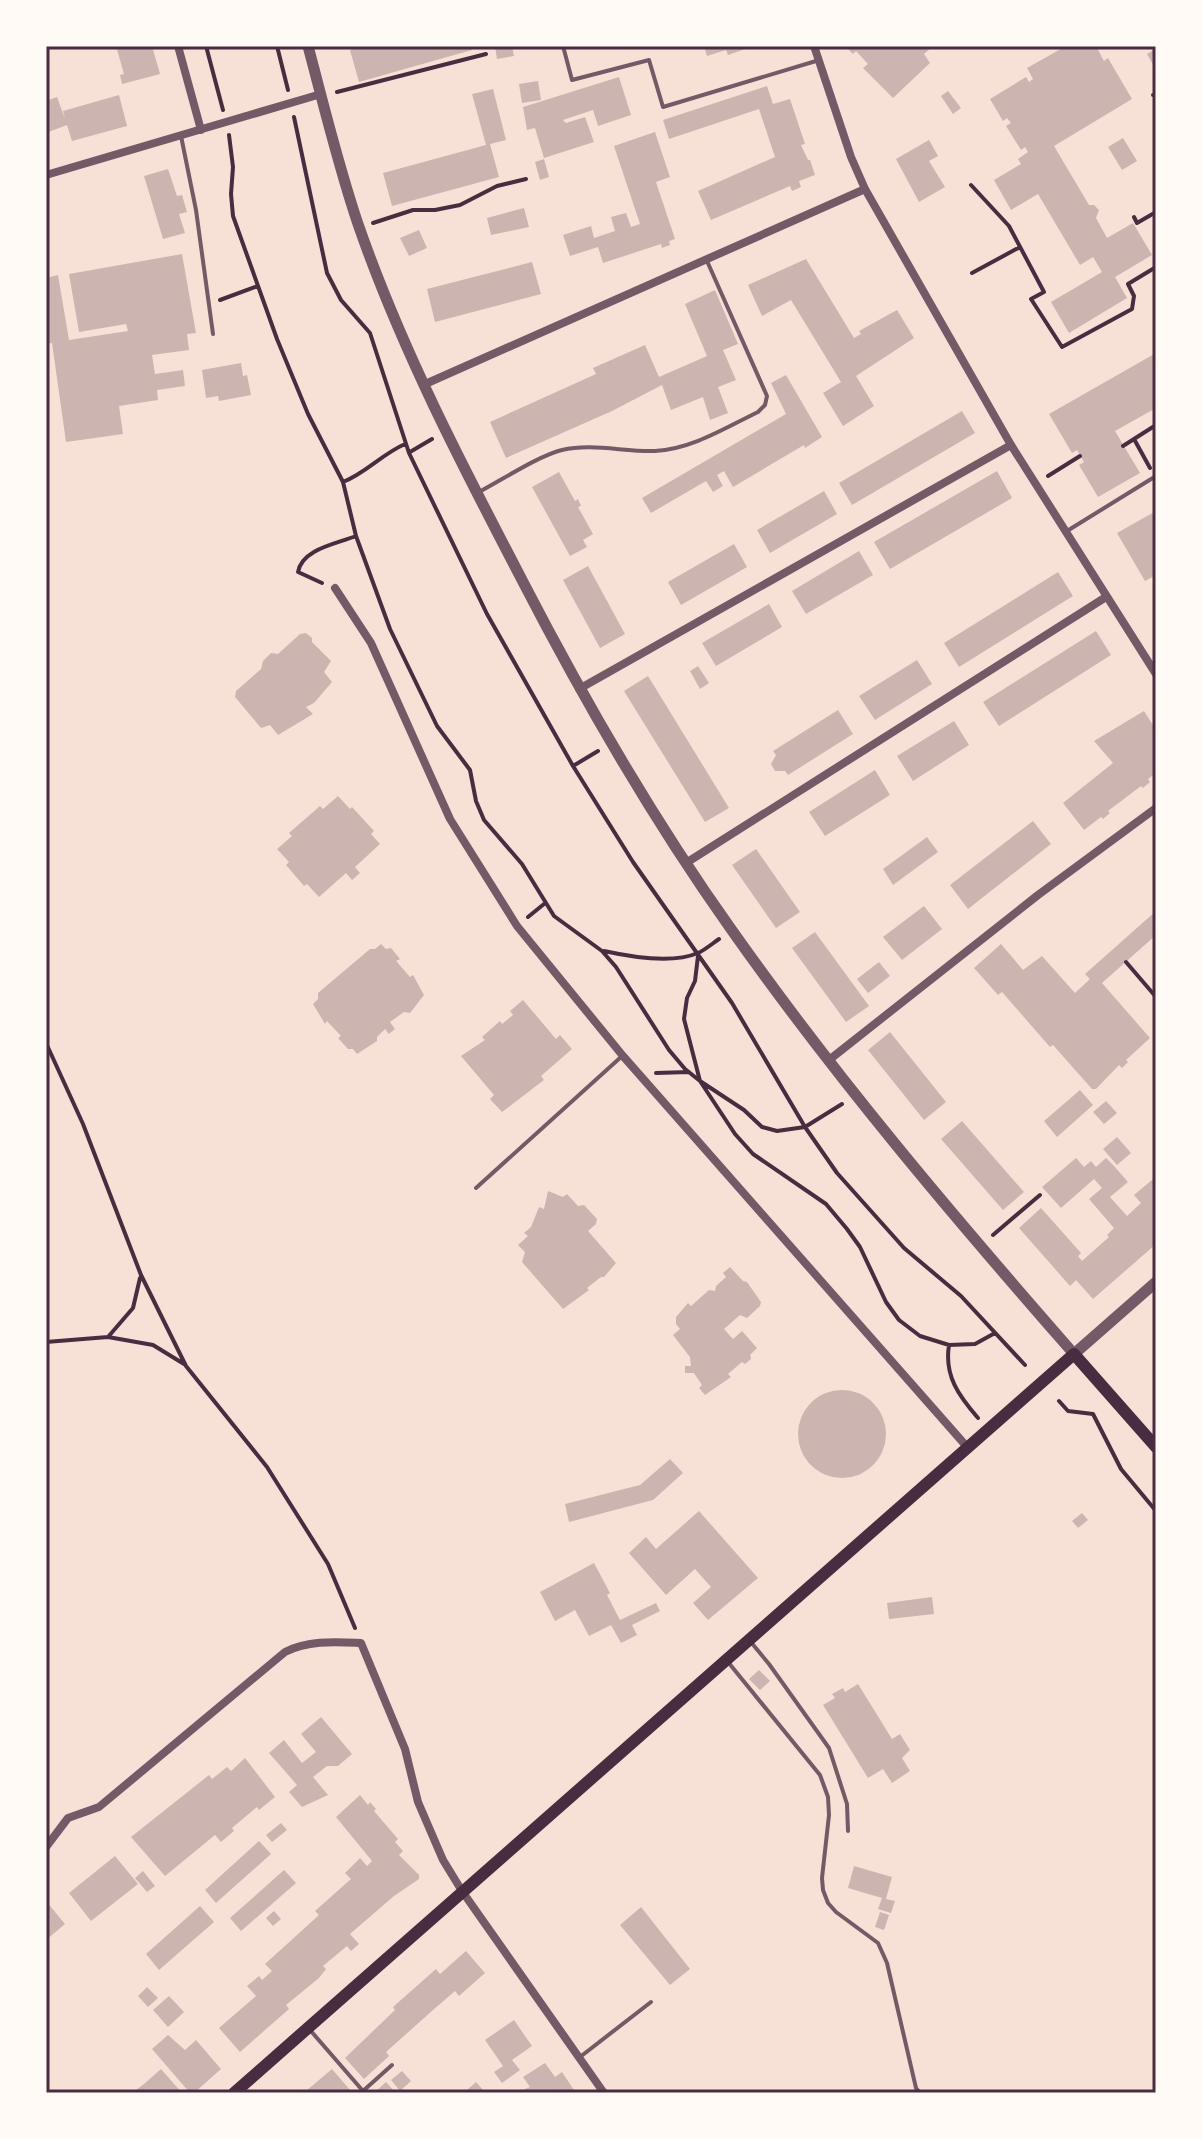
<svg xmlns="http://www.w3.org/2000/svg" width="1202" height="2139" font-family="'Fira Sans Condensed',sans-serif">
<rect width="100%" height="100%" fill="#f7e1d7"/>
<path fill="#ccb4b1" d="M116 46H152L160 74 122 84 120 75 124 74Z
M365 46H471L472 50 359 82 350 50Z
M495 46H512L514 56 497 59Z
M704 46H743L745 49 728 55 726 50 707 56Z
M845 46H933L924 54 930 63 893 98 863 68 868 64 856 51 853 54Z
M1066 46H1096L1104 61 1108 58 1132 99 1054 146 1089 205H1094L1099 210 1096 218 1107 238 1133 223 1152 255 1115 277 1127 298 1069 333 1051 302 1102 272 1093 257 1080 265 1038 194 1011 210 994 180 1021 164 1018 159 1028 152 1025 147 1021 150 1006 126 1011 123 1007 118 1003 121 990 99 1026 77 1029 82 1033 79 1027 68Z
M1154 50 1156 54V70L1147 54Z
M619 77 631 115 598 126 593 110 563 120 566 123 585 117 594 142 544 158 535 128 527 130 523 107Z
M538 81 541 100 522 103 519 84Z
M767 86 773 104 790 99 805 144 801 145 808 160H810L815 175 799 181 801 187 792 191 790 186 711 220 698 191 775 157 759 109 669 139 663 120Z
M493 89 506 140 490 144 499 177 392 206 383 173 486 145 472 94Z
M948 91 961 108 953 114 941 96Z
M119 95 127 126 72 141 67 125 46 133V101L57 97 65 119 63 111Z
M655 132 670 177 656 182 675 239 669 241 670 245 662 248 661 244 603 263 598 247 570 256 563 235 591 226 594 238 615 231 611 217 626 213 631 227 640 224 614 146Z
M1123 138 1137 161 1122 170 1108 147Z
M929 140 938 156 929 161 945 187 919 202 896 159Z
M544 159 549 177 540 180 535 162Z
M168 169 177 196 182 195 187 212 179 214 185 233 163 239 144 176Z
M524 208 529 227 491 235 487 218Z
M419 230 427 248 409 256 400 238Z
M182 254 196 333 187 334 189 350 152 355 155 374 183 370 185 386 157 390 158 400 119 406 123 434 66 442 52 343 46 344V278L58 275 69 340 128 331 126 324 79 332 69 274Z
M806 259 854 338 861 334 859 331 897 310 914 338 856 376 874 406 843 426 823 393 841 382 791 300 762 316 748 285Z
M532 262 541 294 435 322 427 289Z
M715 290 738 344 723 350 736 380 718 387 728 413 710 420 703 397 671 410 662 385 612 411 506 458 490 422 596 374 593 368 645 345 659 377 707 356 685 304Z
M1156 353V408L1115 431 1140 473 1098 497 1079 465 1084 462 1077 450 1072 453 1049 414Z
M241 363 243 376 247 375 251 395 219 401 218 396 206 398 202 370Z
M786 375 822 437 805 448 804 445 733 487 724 471 717 475 723 486 713 492 706 481 651 513 642 498 786 414 771 383Z
M962 411 975 433 852 505 839 483Z
M997 471 1012 498 890 569 874 542Z
M559 472 575 501 578 499 581 506 578 507 593 534 583 540 587 547 570 556 532 487Z
M824 491 837 514 770 553 757 530Z
M1156 511V575L1145 581 1117 533Z
M734 544 747 567 681 605 668 582Z
M859 551 873 575 806 614 792 591Z
M588 566 625 634 600 648 563 580Z
M1058 572 1073 596 959 667 944 643Z
M769 604 782 627 716 666 702 643Z
M1096 631 1111 655 999 726 983 702Z
M306 633 312 638V642L331 661 324 672 332 682 314 703 306 707 313 714 278 735 270 725 261 728 235 697 236 691 261 669 263 661 271 653 278 654 300 634Z
M917 660 932 684 875 720 859 696Z
M698 666 709 683 700 689 690 671Z
M648 676 729 808 705 822 624 691Z
M838 710 853 734 788 775 785 771H775L771 764 776 755 773 751Z
M1144 711 1156 730V773L1148 779 1150 782 1143 788 1141 786 1108 811 1110 813 1103 819 1101 817 1084 830 1063 803 1113 763 1094 741Z
M954 721 969 745 913 781 897 756Z
M875 770 890 795 825 836 809 812Z
M338 796 350 809 352 807 374 831 371 834 380 844 355 867 360 873 352 880 346 873 319 897 307 884 304 886 286 865 289 862 277 849 292 836 289 833 320 806 323 809Z
M1033 821 1051 844 968 909 950 885Z
M927 837 938 852 893 885 883 869Z
M756 849 800 912 776 928 732 865Z
M924 906 942 929 902 960 883 937Z
M1156 911V935L1102 983 1150 1038 1126 1060 1128 1062 1122 1068 1119 1065 1096 1089H1092L1053 1045 1050 1047 1002 992 998 995 974 968 1001 944 1023 970 1042 956 1075 993 1090 979 1085 974Z
M815 932 869 1006 846 1022 792 948Z
M381 944 386 949 391 948 400 959 396 961 410 977 413 975 424 995 410 1013 404 1012 390 1022 395 1029 389 1034 385 1029 377 1037V1041L357 1054 353 1049H348L338 1038 341 1036 327 1021 325 1024 313 1004 318 999V993L370 949H375Z
M879 962 890 976 868 993 857 979Z
M523 1000 556 1039 560 1035 572 1049 541 1076 544 1080 502 1112 490 1099 494 1095 461 1056 485 1040 482 1037 500 1021 502 1024 513 1015 510 1011Z
M890 1032 946 1102 924 1120 868 1050Z
M1080 1090 1093 1105 1057 1137 1044 1121Z
M1106 1101 1117 1113 1104 1124 1093 1112Z
M962 1121 1024 1192 1003 1210 941 1139Z
M1117 1137 1131 1153 1117 1165 1103 1149Z
M1076 1158 1084 1167 1091 1161 1096 1167 1106 1158 1114 1166 1128 1182 1110 1197 1127 1216 1141 1203 1134 1195 1153 1179 1156 1182V1244L1093 1299 1076 1280 1070 1286 1019 1228 1041 1208 1081 1253 1078 1256 1082 1261 1109 1237 1107 1235 1114 1228 1089 1199 1102 1188 1094 1179 1061 1208 1042 1187Z
M548 1191 563 1197 567 1194 578 1206 584 1205 597 1219 596 1224 588 1231 616 1263 604 1277H601L587 1288 589 1290 563 1309 522 1262 525 1252 518 1245 528 1236 524 1233 531 1227 539 1207 544 1209Z
M730 1267 743 1281 747 1282 761 1302 760 1306 747 1318 740 1315 724 1329 733 1339 742 1331 757 1348 750 1355 751 1359 745 1364 742 1362 728 1374 731 1377 705 1395 699 1388 702 1385 694 1373H685V1366H691L690 1357 673 1335 680 1329 676 1324V1317L688 1303 691 1306 709 1290 715 1291 716 1286 726 1277 723 1273Z
M798 1434a44 44 0 1 1 88 0a44 44 0 1 1-88 0Z
M670 1459 683 1473 653 1500 569 1522 565 1504 640 1485Z
M699 1511 758 1578 708 1620 693 1603 711 1587 695 1569 666 1595 629 1553 646 1537 656 1549Z
M1082 1513 1088 1520 1078 1528 1072 1521Z
M594 1563 610 1593 607 1595 620 1620 656 1603 660 1611 632 1625 637 1635 621 1643 611 1625 589 1636 575 1610 555 1621 540 1592Z
M932 1597 934 1614 889 1619 887 1603Z
M759 1670 770 1681 760 1690 749 1679Z
M858 1684 892 1739 900 1734 910 1750 902 1758 910 1771 892 1783 883 1769 868 1778 823 1705 835 1698 832 1694 843 1688 845 1692Z
M321 1717 352 1754 338 1766H327L313 1777 328 1795 302 1807 289 1792 297 1785 269 1753 284 1740 302 1763 316 1752 301 1734Z
M245 1758 275 1797 259 1810 257 1807 232 1828 234 1831 221 1842 215 1835 165 1876 131 1837 209 1775 212 1779 227 1767 231 1771Z
M360 1795 368 1805 370 1802 376 1809 374 1811 398 1839 395 1842 403 1851 399 1855 419 1875V1879L394 1896 350 1934 359 1944 351 1951 347 1946 323 1966 326 1969 319 1978 286 2005 289 2009 240 2052 219 2028 256 1996 247 1986 259 1976 262 1980 272 1971 265 1964 319 1915 315 1911 351 1879 345 1873 360 1858 367 1866 372 1861 336 1817Z
M281 1823 287 1830 272 1842 266 1835Z
M259 1841 271 1854 216 1903 205 1890Z
M115 1856 138 1884 91 1921 69 1893Z
M854 1866 892 1877 886 1899 895 1901 891 1913 878 1909 882 1898 848 1888Z
M284 1870 296 1883 241 1931 230 1918Z
M143 1871 155 1886 147 1892 135 1878Z
M46 1901 65 1924 46 1940Z
M200 1906 214 1922 159 1970 146 1954Z
M641 1907 690 1969 670 1985 620 1925Z
M274 1911 281 1919 273 1926 266 1918Z
M880 1912 889 1915 884 1930 875 1927Z
M466 1951 485 1973 459 1996 455 1991 433 2010 386 2052 389 2056 364 2079 345 2058 395 2010 393 2007 436 1969 440 1974Z
M147 1987 158 1998 148 2007 138 1996Z
M169 1996 184 2012 168 2027 153 2010Z
M514 2020 532 2046 512 2060 520 2070 502 2083 494 2072 503 2066 485 2040Z
M168 2035 185 2050 196 2040 221 2069 194 2093H190L152 2049Z
M545 2063 555 2077 562 2072 576 2093H516L530 2087 523 2077Z
M161 2069 182 2093H132L144 2084Z
M332 2069 350 2090 347 2093H300L304 2089 306 2091Z
M402 2071 411 2081 400 2091 391 2080Z
M386 2082 396 2093H374Z
M476 2082 484 2091 469 2093 467 2090Z"/>
<g fill="none" stroke-linecap="round" stroke-linejoin="round">
<path stroke="#4a2c40" stroke-width="4" d="M206 46 223 110
M277 46 288 90
M337 92 486 54
M1153 95H1156
M294 117 327 273 341 300 370 333 409 453 487 614 573 766 633 862 732 1003 805 1127 837 1173 904 1248 961 1296 1025 1365
M229 135 233 167 231 194 233 216 277 339 308 414 343 482 356 536 390 629 437 726 470 770 476 801 484 820 522 864 554 916 602 951 616 967 669 1050 685 1069 700 1081 735 1134 753 1154 826 1204 847 1229 860 1247 886 1302 899 1320 920 1336 949 1345 975 1344 995 1333
M971 185 1009 226 1044 292 1031 299 1062 347 1132 309 1134 296 1128 284 1156 267
M1134 217 1137 223 1156 212
M373 223 413 210H435L460 205 497 186 526 179
M972 273 1020 247
M220 300 258 286
M1134 439 1150 468
M1123 446 1156 425
M410 452 432 439
M1048 476 1080 456
M343 482C366 473 382 454 405 444
M322 583 298 572C302 549 336 544 356 536
M573 766 598 751
M528 917 544 904
M604 951C631 957 672 964 698 953 705 950 713 943 719 939
M698 956 695 981 687 998 684 1019 700 1081 744 1110 762 1127 777 1131 805 1127 842 1104
M1126 962 1156 997
M46 1043 83 1124 141 1275 186 1366 267 1467 328 1564 355 1628
M1156 1050V1053
M656 1073 689 1072
M993 1235 1040 1195
M108 1337 133 1308 140 1278
M46 1342 108 1337 153 1345 184 1364
M949 1345C944 1376 959 1396 978 1418
M1059 1401 1068 1411 1093 1414 1121 1469 1156 1511"/>
<path stroke="#755966" stroke-width="4" d="M563 46 572 80 649 60 663 107 816 61
M181 136 196 210 213 334
M479 492C502 480 538 456 562 450 592 443 624 452 655 451 692 449 725 428 758 412L765 405 767 396 707 261
M1067 531 1156 476
M476 1188 621 1057
M750 1641 769 1664 829 1748 847 1804 848 1831
M728 1662 820 1775 828 1797 829 1815 822 1878 823 1890 828 1903 836 1912 878 1943 887 1963 916 2088 920 2093
M310 2030 363 2091 392 2065
M580 2057 651 2002"/>
<path stroke="#755966" stroke-width="8" d="M178 46 201 130
M814 46 851 157 865 189 1011 445 1156 674
M46 175 321 94
M423 385 865 189
M335 588 371 643 450 819 517 926 623 1056 968 1448
M579 689 1011 445
M686 863 1106 597
M829 1060 1038 895 1156 808
M46 1847 68 1818 99 1807 285 1652C309 1640 335 1642 361 1643L405 1749 418 1802 443 1860 462 1891 604 2093"/>
<path stroke="#755966" stroke-width="11" d="M308 46C324 106 338 165 358 224 401 348 461 463 522 580 584 700 652 818 731 929 836 1078 954 1217 1074 1354L1156 1282"/>
<path stroke="#4a2c40" stroke-width="12" d="M234 2093 1074 1354 1156 1447"/>
</g>
<rect width="1202" height="2139" fill="none" stroke="#fffaf5" stroke-width="96"/>
<rect x="48" y="48" width="1106" height="2043" fill="none" stroke="#4a2c40" stroke-width="3"/>
</svg>
